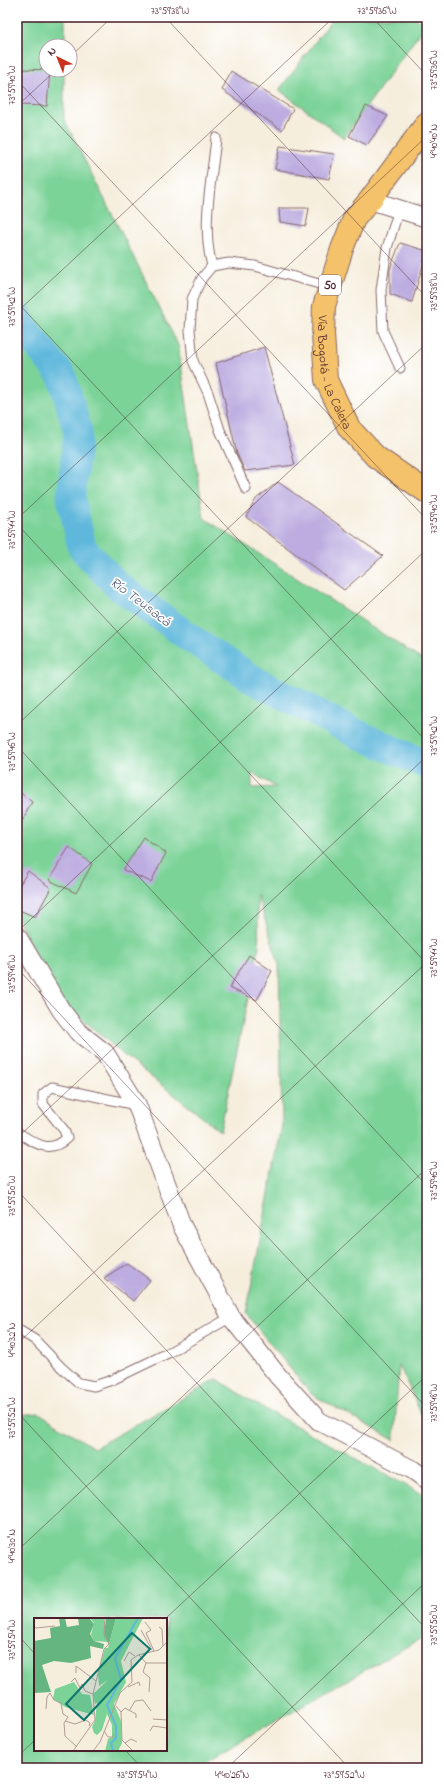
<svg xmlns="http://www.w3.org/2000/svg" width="444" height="1785" font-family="'Indie Flower',sans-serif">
<rect width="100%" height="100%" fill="#fff"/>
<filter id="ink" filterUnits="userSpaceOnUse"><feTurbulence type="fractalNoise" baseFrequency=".025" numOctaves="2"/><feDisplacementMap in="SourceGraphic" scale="8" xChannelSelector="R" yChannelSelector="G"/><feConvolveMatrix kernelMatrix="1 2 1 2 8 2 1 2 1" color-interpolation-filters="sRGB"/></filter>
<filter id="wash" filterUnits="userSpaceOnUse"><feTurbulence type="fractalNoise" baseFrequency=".012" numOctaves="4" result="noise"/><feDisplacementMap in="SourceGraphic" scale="16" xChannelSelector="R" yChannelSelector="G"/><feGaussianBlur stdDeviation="0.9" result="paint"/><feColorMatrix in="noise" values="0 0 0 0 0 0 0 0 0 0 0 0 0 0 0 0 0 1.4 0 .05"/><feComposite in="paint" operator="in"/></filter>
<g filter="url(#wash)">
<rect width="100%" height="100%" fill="#f6eedd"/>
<path fill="#7bd398" stroke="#627962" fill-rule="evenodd" d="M17 17H65V46H46V70H64V119L178 345 204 518 427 663V1427L399 1365 394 1440 311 1394 246 1314 282 1125 279 965 257 894 259 946 220 1131 127 1058 49 990 17 915ZM252 773 276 787 252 788Z
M334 17H413L426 24 344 138 279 90Z
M217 1379 254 1403 427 1497V1635L206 1760 184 1768H17V1415L39 1413 94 1448ZM35 1619H166V1750H35Z"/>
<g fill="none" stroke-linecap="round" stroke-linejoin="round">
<path stroke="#5fb8dc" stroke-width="29" d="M17 316 22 326 62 376 78 432 71 497 82 548 118 586 190 638 254 680 353 732 427 765"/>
</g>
<g id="blocks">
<path fill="#bcace0" d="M21 69 50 70 47 106 19 105Z
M231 71 293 109 282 130 222 90Z
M366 106 388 116 367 145 349 136Z
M280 146 334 154 329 179 275 169Z
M279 208H309L306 226 280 222Z
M400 243 427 251 412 302 390 294V269Z
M264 347 295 465 245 471 237 454 216 363Z
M278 482 383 556 344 590 246 517 256 499Z
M17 790 32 802 17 830Z
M144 837 166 853 151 882 123 870Z
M69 847 92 864 76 893 49 880Z
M28 871 51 888 35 917 17 909V889Z
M249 955 272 971 257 1000 229 988Z
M127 1263 150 1280 133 1301 104 1278Z"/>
</g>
</g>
<g filter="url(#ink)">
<use href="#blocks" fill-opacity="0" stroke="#866769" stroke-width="1"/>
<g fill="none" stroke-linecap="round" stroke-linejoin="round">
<g stroke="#866769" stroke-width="11">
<path id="lane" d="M399 209 387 248 381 290 383 331 400 368
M212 266C201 225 212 180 216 138
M246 489 220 430 208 393 193 361 190 330 192 299 202 278 212 266 229 263 255 266 330 287
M17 1132C35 1143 49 1155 67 1138L64 1130 43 1104V1094L52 1087 136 1105
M17 1329 35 1340 61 1367 79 1383 94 1386 112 1380 168 1353 231 1317"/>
</g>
<g stroke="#866769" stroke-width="20">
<path id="street" d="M370 200 427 218
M17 936 61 1010 78 1032 105 1053 137 1105 182 1226 231 1317 278 1376 319 1421 413 1470 427 1480"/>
</g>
<g stroke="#866769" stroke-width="24">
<g id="primary">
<path id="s1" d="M427 123 370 200 354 219 342 249 324 306 323 334 326 380 349 428 376 457 427 492"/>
</g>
</g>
<use href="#lane" stroke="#fff" stroke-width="9"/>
<use href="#street" stroke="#fff" stroke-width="18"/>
<use href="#primary" stroke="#f4c26a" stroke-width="22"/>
</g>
</g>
<path fill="none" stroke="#4a1f2b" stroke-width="1" stroke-opacity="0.45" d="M165 17 427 298M372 17 427 76M70 57 112 17M17 80 427 520M17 106 56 70M17 302 427 742M17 312 334 17M17 519 427 136M17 524 427 964M17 725 427 343M17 746 427 1186M17 932 427 549M17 968 427 1408M17 1138 427 756M17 1190 427 1630M17 1344 427 962M17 1412 349 1768M17 1551 427 1168M165 1619 427 1375M17 1634 35 1654M125 1750 142 1768M17 1757 35 1740M227 1768 427 1581"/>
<g text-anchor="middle" stroke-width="3.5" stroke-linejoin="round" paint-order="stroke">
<rect fill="#fff" stroke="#80626b" stroke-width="1" x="319" y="275" width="22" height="20" rx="3"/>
<g font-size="12" font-weight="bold" fill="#4a1f2b">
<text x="330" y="289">50</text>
</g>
<g font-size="13" fill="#4a1f2b" stroke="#fff">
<text dy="5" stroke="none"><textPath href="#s1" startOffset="281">Vía Bogotá - La Calera</textPath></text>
</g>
<g font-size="14" font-style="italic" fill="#525c72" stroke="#fff">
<text transform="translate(141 601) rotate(37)" y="5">Río Teusacá</text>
</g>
</g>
<g transform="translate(34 1618)">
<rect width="133" height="133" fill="#f6eedd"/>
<path d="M56 0H70L74 24 60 23 57 17 60 5ZM82 0H109L87 43 92 64 80 86 87 103 88 125 84 133H71L74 121 78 119V107L73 96 68 112 63 117 60 115 58 109 61 103 63 85 61 86 59 76 74 62 65 68 64 56 71 30H74ZM40 64 48 76 56 77 60 97 31 89 19 81 21 71Z" fill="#7bd398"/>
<path d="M25 0H31L33 9 45 7 44 0H55L60 6 56 16 60 23 70 26 69 31 56 28 57 40 37 45 20 43 8 47 17 74 1 75 0 23 17 20 16 10 26 8ZM72 0H82L75 26 70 18Z" fill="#64b580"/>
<path fill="none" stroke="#5fb8dc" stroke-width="2" d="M79 133 77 125 82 120V108L73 87 87 62 81 40 104 0"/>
<path fill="none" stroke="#b19b96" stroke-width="1" d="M111 4 117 12 112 15 120 33M0 8 2 10 21 8M125 9 128 11 129 28M107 12 118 32M105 37 112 45H133M90 43 95 34 101 38M112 45 109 54 116 60 115 74M42 55V48L62 63M37 64 41 60 46 70 48 66 51 73 59 76M94 69 105 64 106 68M82 88 87 94 88 122 99 133M12 91 13 79 16 75 20 82 27 85 29 96 34 99 30 105 31 118 43 129M95 93 101 83 109 82 117 93M87 94 91 90 102 96V100M119 101 133 102M31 103 41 106 52 102 56 105 55 108M70 113 74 119H79L80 115M116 113 119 108 133 110M91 125 97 121 103 124M39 133 61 102 59 76 70 31 75 26 70 16 71 0M59 133 66 124 86 75 98 64 97 42 104 37 125 32 133 24"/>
<path fill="#0f766e" fill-opacity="0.15" stroke="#0f766e" stroke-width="2" d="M98 15 116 31 50 102 32 86Z"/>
<rect width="133" height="133" fill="none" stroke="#4a1f2b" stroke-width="2"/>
</g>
<rect width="444" height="1785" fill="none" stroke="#fff" stroke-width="44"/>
<g transform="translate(58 58) rotate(317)"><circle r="19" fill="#ffffff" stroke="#b7a5aa"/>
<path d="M0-3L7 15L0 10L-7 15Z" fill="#c8321e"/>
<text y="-6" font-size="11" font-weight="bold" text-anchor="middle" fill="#4a1f2b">N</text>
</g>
<rect x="22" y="22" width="400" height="1741" fill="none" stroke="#4a1f2b" stroke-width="1.5"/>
<g font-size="10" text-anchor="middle" fill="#4a1f2b">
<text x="170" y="14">73°59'38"W</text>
<text x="377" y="14">73°59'36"W</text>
<text transform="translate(433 70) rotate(-90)" y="4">73°59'36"W</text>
<text transform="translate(11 85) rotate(-90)" y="4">73°59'40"W</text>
<text transform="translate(433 141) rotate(-90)" y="4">4°40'40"N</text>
<text transform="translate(433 292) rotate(-90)" y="4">73°59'38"W</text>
<text transform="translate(11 307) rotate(-90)" y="4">73°59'42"W</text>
<text transform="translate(433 514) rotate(-90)" y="4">73°59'40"W</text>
<text transform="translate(11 530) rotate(-90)" y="4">73°59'44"W</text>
<text transform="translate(433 736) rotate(-90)" y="4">73°59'42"W</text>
<text transform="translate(11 752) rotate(-90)" y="4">73°59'46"W</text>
<text transform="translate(433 958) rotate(-90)" y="4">73°59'44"W</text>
<text transform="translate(11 974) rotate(-90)" y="4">73°59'48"W</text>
<text transform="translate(433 1181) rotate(-90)" y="4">73°59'46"W</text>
<text transform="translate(11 1196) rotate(-90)" y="4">73°59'50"W</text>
<text transform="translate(11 1340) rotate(-90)" y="4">4°40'32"N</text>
<text transform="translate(433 1403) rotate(-90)" y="4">73°59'48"W</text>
<text transform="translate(11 1418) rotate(-90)" y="4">73°59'52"W</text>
<text transform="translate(11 1546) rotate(-90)" y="4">4°40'30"N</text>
<text transform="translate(433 1625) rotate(-90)" y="4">73°59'50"W</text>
<text transform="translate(11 1640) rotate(-90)" y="4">73°59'54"W</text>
<text x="137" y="1778">73°59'54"W</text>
<text x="232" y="1778">4°40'26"N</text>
<text x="344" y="1778">73°59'52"W</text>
</g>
</svg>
